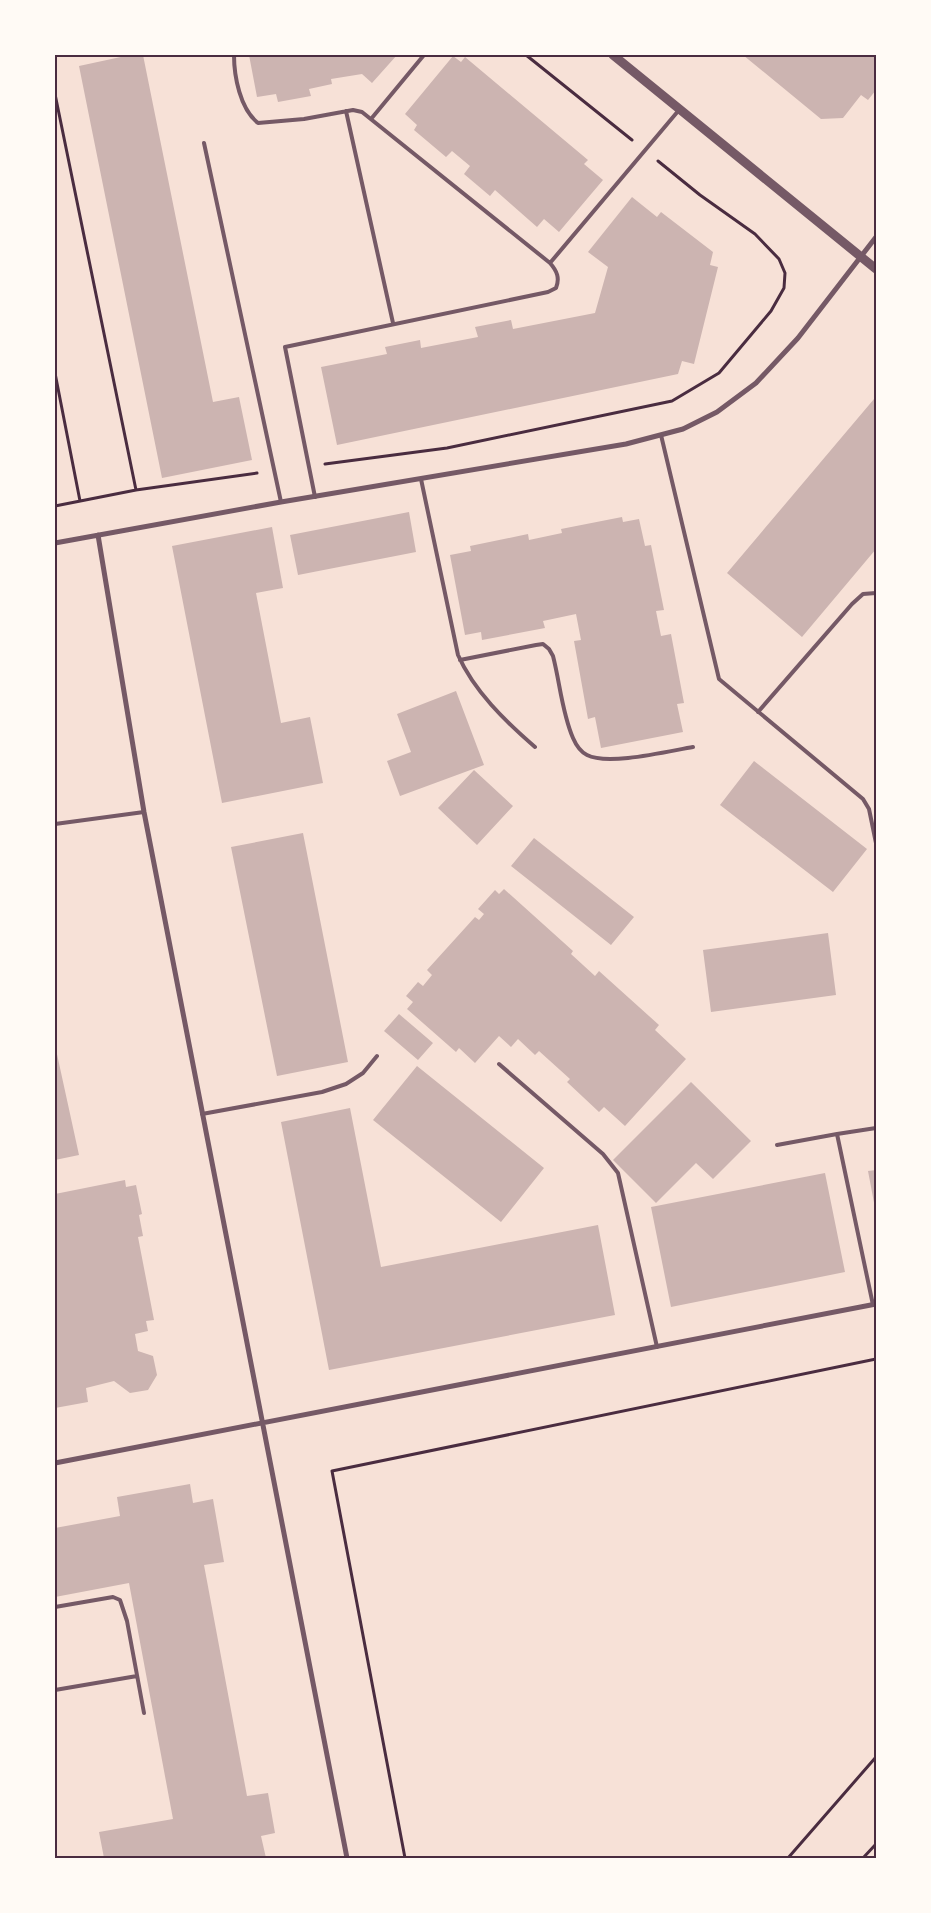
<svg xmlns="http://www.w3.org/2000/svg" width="931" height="1913" font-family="'DejaVu Sans',sans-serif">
<rect width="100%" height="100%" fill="#f7e1d7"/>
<path fill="#ccb4b1" d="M130 55H143L213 402 239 397 252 460 162 478 79 66Z
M249 55H397L372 83 362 74 331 79 332 84 309 89 311 96 278 102 276 94 257 97Z
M743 55H876V90L868 100 861 95 843 118 821 119Z
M453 56 461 62 465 57 588 160 584 164 603 180 559 232 544 219 537 227 495 190 490 196 464 174 470 166 452 151 446 157 414 130 417 125 405 114Z
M632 197 657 217 661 212 713 252 710 265 718 267 694 364 682 361 678 374 337 445 321 367 387 354 385 347 420 340 421 348 478 337 475 327 511 320 513 329 595 313 608 267 588 252Z
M874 399 876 401V549L802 637 727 573Z
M409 512 416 552 298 575 290 535Z
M622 517 623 522 639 519 645 546 651 545 664 610 656 611 661 636 671 634 684 703 677 704 683 732 601 748 595 717 588 719 574 641 581 640 576 614 543 621 545 628 482 640 481 632 465 635 450 555 471 551 470 546 528 534 529 540 562 533 561 529Z
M272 527 283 588 256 593 281 723 310 717 323 783 222 803 172 546Z
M456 691 484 765 400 796 387 761 411 752 397 714Z
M754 761 867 849 833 892 720 805Z
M474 770 513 806 477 845 438 808Z
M303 833 348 1062 277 1076 231 847Z
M534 838 634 917 611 945 511 866Z
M504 889 573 951 571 954 595 976 599 971 659 1025 655 1030 686 1059 625 1126 604 1107 599 1112 567 1082 570 1079 539 1051 535 1055 518 1039 511 1047 499 1036 475 1063 459 1048 456 1052 407 1009 413 1002 406 996 418 982 423 986 432 975 427 970 475 917 479 920 484 914 478 909 495 890 499 894Z
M828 933 836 995 711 1012 703 950Z
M399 1014 433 1043 418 1060 384 1031Z
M55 1045 79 1155 55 1160Z
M417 1066 544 1168 501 1222 373 1120Z
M691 1082 751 1141 713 1179 696 1163 656 1203 613 1160Z
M350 1108 381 1267 598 1225 615 1315 329 1370 281 1122Z
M876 1170V1208H875L868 1171Z
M825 1173 845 1272 671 1307 651 1207Z
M125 1180 126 1187 136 1185 142 1214 139 1215 143 1236 138 1237 154 1320 146 1321 148 1331 135 1334 138 1351 153 1356 157 1375 148 1390 130 1393 114 1381 86 1388 88 1402 55 1408V1194Z
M190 1484 193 1503 213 1499 224 1562 204 1565 247 1796 268 1793 275 1833 261 1836 266 1858H104L99 1832 173 1819 129 1583 55 1597V1528L120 1516 117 1497Z"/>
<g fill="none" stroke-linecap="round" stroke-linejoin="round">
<path stroke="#4a2c40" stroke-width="3" d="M526 55 632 140
M55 94 136 490
M55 373 80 501
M325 464 447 448 672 401 719 373 771 311 784 288 785 273 779 259 755 234 700 195 658 161
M55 506 136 490 257 473
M405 1858 332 1471 876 1359
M788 1858 876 1757
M863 1858 876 1844"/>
<path stroke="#755966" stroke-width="4" d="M234 55C234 76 240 109 258 123L304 119 353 110 362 112 550 263C557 271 560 278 556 288L548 292 285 347 315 497
M346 111 393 323
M371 119 424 55
M204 143 281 502
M550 263 679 110
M661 435 719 679 863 799 869 809 876 843
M421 479 458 655C474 691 505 721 535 747
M460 660 536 645 543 644 549 649 553 656C560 683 562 713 573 738 576 745 581 752 587 755 608 766 669 751 693 747
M758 712 852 604 863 594 876 593
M55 824 144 812
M499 1064 603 1154 618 1173 657 1347
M202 1114 322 1092 346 1084 363 1073 377 1056
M837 1134 876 1128
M777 1145 837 1134 873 1305
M55 1607 113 1597 120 1600 127 1621 144 1713
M55 1690 137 1676"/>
<path stroke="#755966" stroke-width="5" d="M98 535 144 812 347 1858
M55 543 281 502 626 444 683 429 717 412 756 383 798 338 876 237
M55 1463 876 1304"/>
<path stroke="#755966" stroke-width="9" d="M613 55 876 269"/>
</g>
<rect width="931" height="1913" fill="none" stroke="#fffaf5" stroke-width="112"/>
<rect x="56" y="56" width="819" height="1801" fill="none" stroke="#4a2c40" stroke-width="2"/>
</svg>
